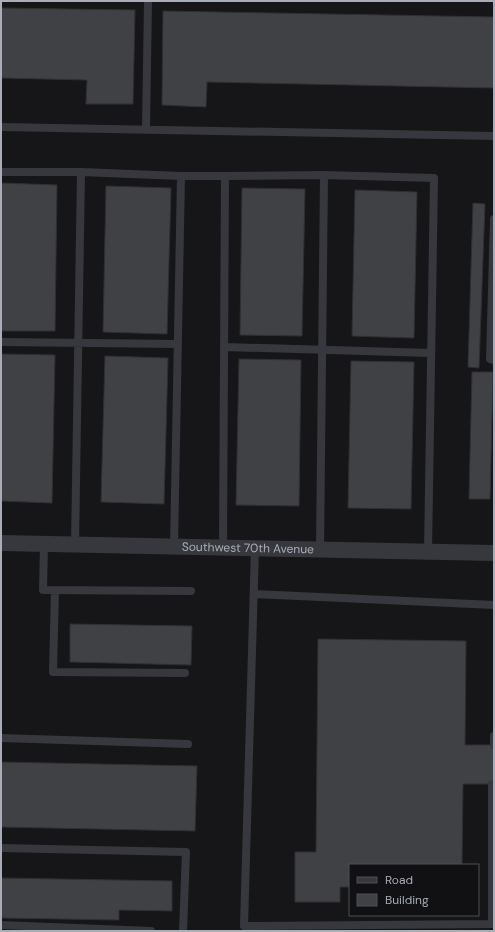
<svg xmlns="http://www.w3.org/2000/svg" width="495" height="932" font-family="'DM Sans',sans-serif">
<rect width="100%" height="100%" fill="#161618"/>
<path fill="#404145" stroke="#303034" d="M1 8 135 10 133 104H86L87 80 1 78Z
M163 11 494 17V88L207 82 206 107 162 105Z
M1 183 57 185 55 331H1Z
M106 186 171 188 167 334 103 332Z
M242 188 305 189 302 336 240 335Z
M355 190 417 192 414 338 352 336Z
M473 203 485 204 479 368 468 367Z
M1 354 55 355 52 503 1 501Z
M105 356 168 358 164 504 101 502Z
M239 359 301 360 299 506 236 505Z
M351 361 414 362 411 509 348 508Z
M472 372H493L490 499H469Z
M70 624 192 626 191 665 70 662Z
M318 639 466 641 465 745H494V784H463L462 865H350V887H340V902H295V852H316Z
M1 762 197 766 195 831 1 827Z
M1 878 172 881V911L119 910V920L1 918Z"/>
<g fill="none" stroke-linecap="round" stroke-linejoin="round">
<path stroke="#37383d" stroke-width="8" d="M1 127 494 136
M146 129 148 1
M1 172H81
M494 219 490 359 494 360
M1 342 178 344
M224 347 431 353
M44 544 43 590 191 591
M75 545 81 172 181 176
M174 547 181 176H225
M223 548 225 176 324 175
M255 548 244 926 494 924
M320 550 324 175 434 178 428 552
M55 590 53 672 185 673
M254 594 494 605
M1 738 188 744
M494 745V736
M1 848 186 852 183 931
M492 924V784
M1 925 151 931"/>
<path stroke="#37383d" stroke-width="16" id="s1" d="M1 543 494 553"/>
</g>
<g text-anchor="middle" stroke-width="3.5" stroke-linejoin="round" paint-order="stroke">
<g font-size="12" fill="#a8adb8" stroke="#111113">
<text dy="4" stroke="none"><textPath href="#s1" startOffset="247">Southwest 70th Avenue</textPath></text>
</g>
</g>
<rect width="495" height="932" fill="none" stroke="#a8adb8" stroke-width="4"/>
<rect x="349" y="864" width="130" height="52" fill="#111113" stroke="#4d4f55"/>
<rect x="357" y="877" width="20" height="6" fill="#37383d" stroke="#4d4f55"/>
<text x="385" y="884" font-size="12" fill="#a8adb8">Road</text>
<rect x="357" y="894" width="20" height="12" fill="#404145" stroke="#4d4f55"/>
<text x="385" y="904" font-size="12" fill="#a8adb8">Building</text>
</svg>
